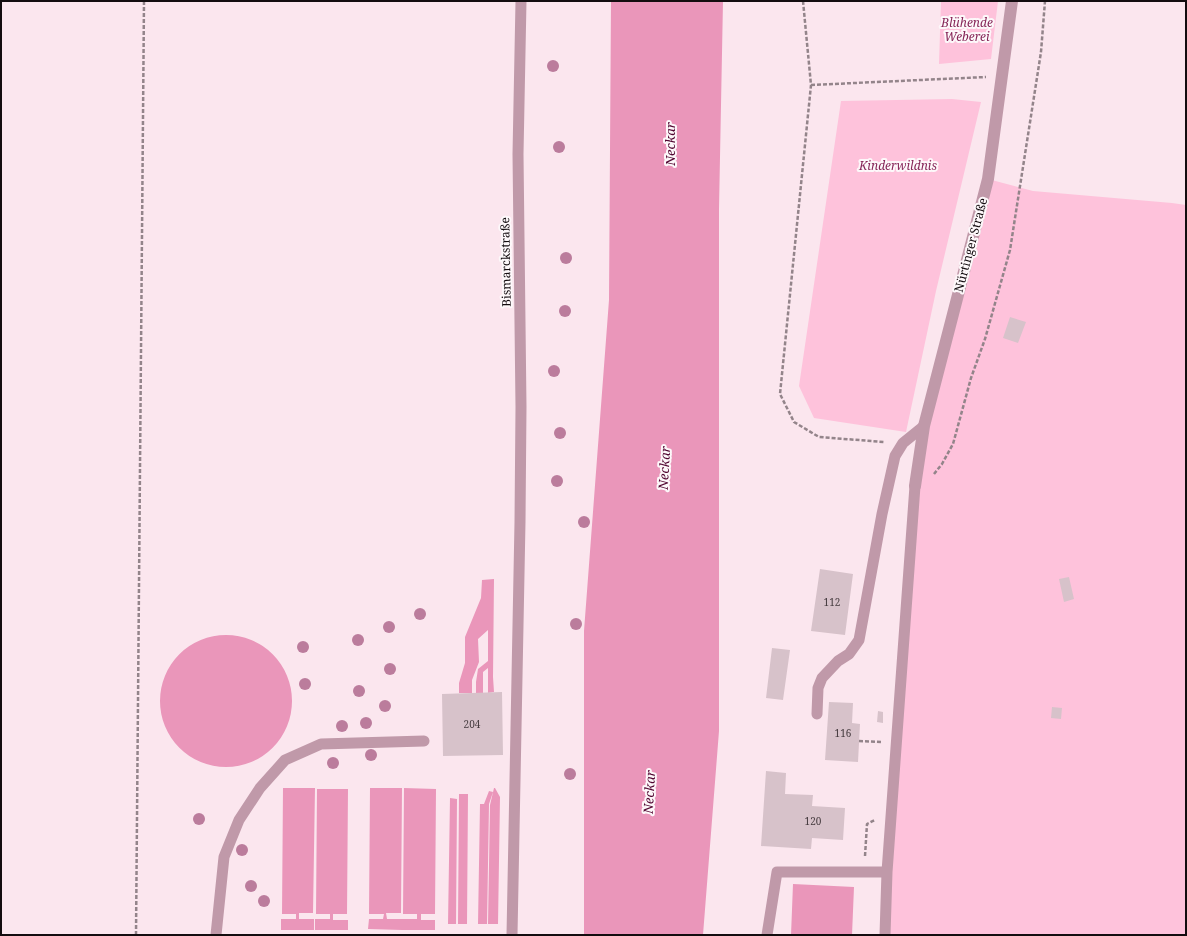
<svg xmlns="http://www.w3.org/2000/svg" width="1187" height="936" font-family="'Noto Serif',serif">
<rect width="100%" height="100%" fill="#fbe6ee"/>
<path fill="#fec2db" d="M941 1H998L991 59 939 64Z
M952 99 981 102 936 291 906 432 814 418 799 386 841 101Z
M988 179 1033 191 1172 203 1186 205V935H885L915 486Z"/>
<path fill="#ea96ba" d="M611 1H723L719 209V731L703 935H584V631L609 300Z
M494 579 493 677 494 692 488 693V668L483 672V693H476V682L478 669 488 661V630L478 639 479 662 472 680V693H459V683L465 663V637L481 598 482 580Z
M160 701a66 66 0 1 1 132 0a66 66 0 1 1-132 0Z
M283 788H315L313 913H299V919H314V930H281V919H296V914H282Z
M370 788H402L401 913H386L387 919H402V930L368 929 369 919H383L384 914H369Z
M404 788 436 789 435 914H421V920H435V930H402V919H417V914H403Z
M494 788H495L500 797 498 924H488L490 805Z
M317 789H348L347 914H333V920H348V930H315V919H330V914H316Z
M489 791 493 792 489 804 487 924H478L480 804H484Z
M459 794H468L467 924H458Z
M450 798 457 799 456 924H448Z
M793 884 854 887 852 935H791Z"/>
<path fill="#d7c2ca" d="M1010 317 1026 322 1018 343 1003 338Z
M820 569 853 574 845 635 811 631Z
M1069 577 1074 599 1064 602 1059 579Z
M772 648 790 650 783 700 766 698Z
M502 692 503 755 443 756 442 694Z
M829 702 853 703 852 723 860 724 858 762 825 760Z
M1052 707 1062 708 1061 719 1051 718Z
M878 711 883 712V723L877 722Z
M766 771 786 773 785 794 813 795 812 806 845 808 843 840 812 838 811 849 761 846Z"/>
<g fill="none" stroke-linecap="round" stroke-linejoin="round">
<path stroke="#93848a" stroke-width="2.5" stroke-dasharray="4 2" stroke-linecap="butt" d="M803 1 811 85 780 394 794 422 819 437 884 442
M811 85 986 77
M934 474 942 464 953 444 971 378 985 339 1010 250 1041 52 1045 1
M859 741 881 742
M865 856 867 824 875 820
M136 935 144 1"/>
<path stroke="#c099a9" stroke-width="11" d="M817 714 818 688 822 678 838 661 849 654 859 640 882 514 895 456 903 443 924 426
M216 935 224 857 239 820 260 788 285 760 321 744 424 741
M512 935 520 522 521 407 518 154 521 1
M767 935 777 872H887
M885 935 887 872 915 486"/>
<path stroke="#c099a9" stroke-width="12" d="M915 486 924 426 988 179 1012 1"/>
</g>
<g fill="#bb7c9c">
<circle cx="553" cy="66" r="6"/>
<circle cx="559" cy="147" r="6"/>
<circle cx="566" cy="258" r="6"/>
<circle cx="565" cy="311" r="6"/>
<circle cx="554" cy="371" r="6"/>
<circle cx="560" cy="433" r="6"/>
<circle cx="557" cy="481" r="6"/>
<circle cx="584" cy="522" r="6"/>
<circle cx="420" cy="614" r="6"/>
<circle cx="576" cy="624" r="6"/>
<circle cx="389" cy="627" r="6"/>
<circle cx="358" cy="640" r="6"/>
<circle cx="303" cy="647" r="6"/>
<circle cx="390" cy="669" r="6"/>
<circle cx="305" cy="684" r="6"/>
<circle cx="359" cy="691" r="6"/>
<circle cx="385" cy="706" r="6"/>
<circle cx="366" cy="723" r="6"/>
<circle cx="342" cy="726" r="6"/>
<circle cx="371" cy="755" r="6"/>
<circle cx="333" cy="763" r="6"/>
<circle cx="570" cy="774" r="6"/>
<circle cx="199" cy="819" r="6"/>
<circle cx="242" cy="850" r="6"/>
<circle cx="251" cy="886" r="6"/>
<circle cx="264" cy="901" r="6"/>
</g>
<g text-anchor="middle" stroke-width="4" stroke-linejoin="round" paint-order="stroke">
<g font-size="10" fill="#443a3e">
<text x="832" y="606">112</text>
<text x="472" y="728">204</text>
<text x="843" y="737">116</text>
<text x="813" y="825">120</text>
</g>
<g font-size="12" font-style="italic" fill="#862558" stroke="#fdf8fa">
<text x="967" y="27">Blühende<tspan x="967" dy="14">Weberei</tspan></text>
<text x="898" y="170">Kinderwildnis</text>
</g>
<g font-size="12" fill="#130c0f" stroke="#fdf8fa">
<text transform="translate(971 245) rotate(-75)" y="4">Nürtinger Straße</text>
<text transform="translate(506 262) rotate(-91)" y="4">Bismarckstraße</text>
</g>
<g font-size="13" font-style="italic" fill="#510631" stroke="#fdf8fa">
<text transform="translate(670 144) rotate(-90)" y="5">Neckar</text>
<text transform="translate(664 468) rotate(-87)" y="5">Neckar</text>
<text transform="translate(649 792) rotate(-87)" y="5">Neckar</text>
</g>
</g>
<rect width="1187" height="936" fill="none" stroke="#130c0f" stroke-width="4"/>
</svg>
